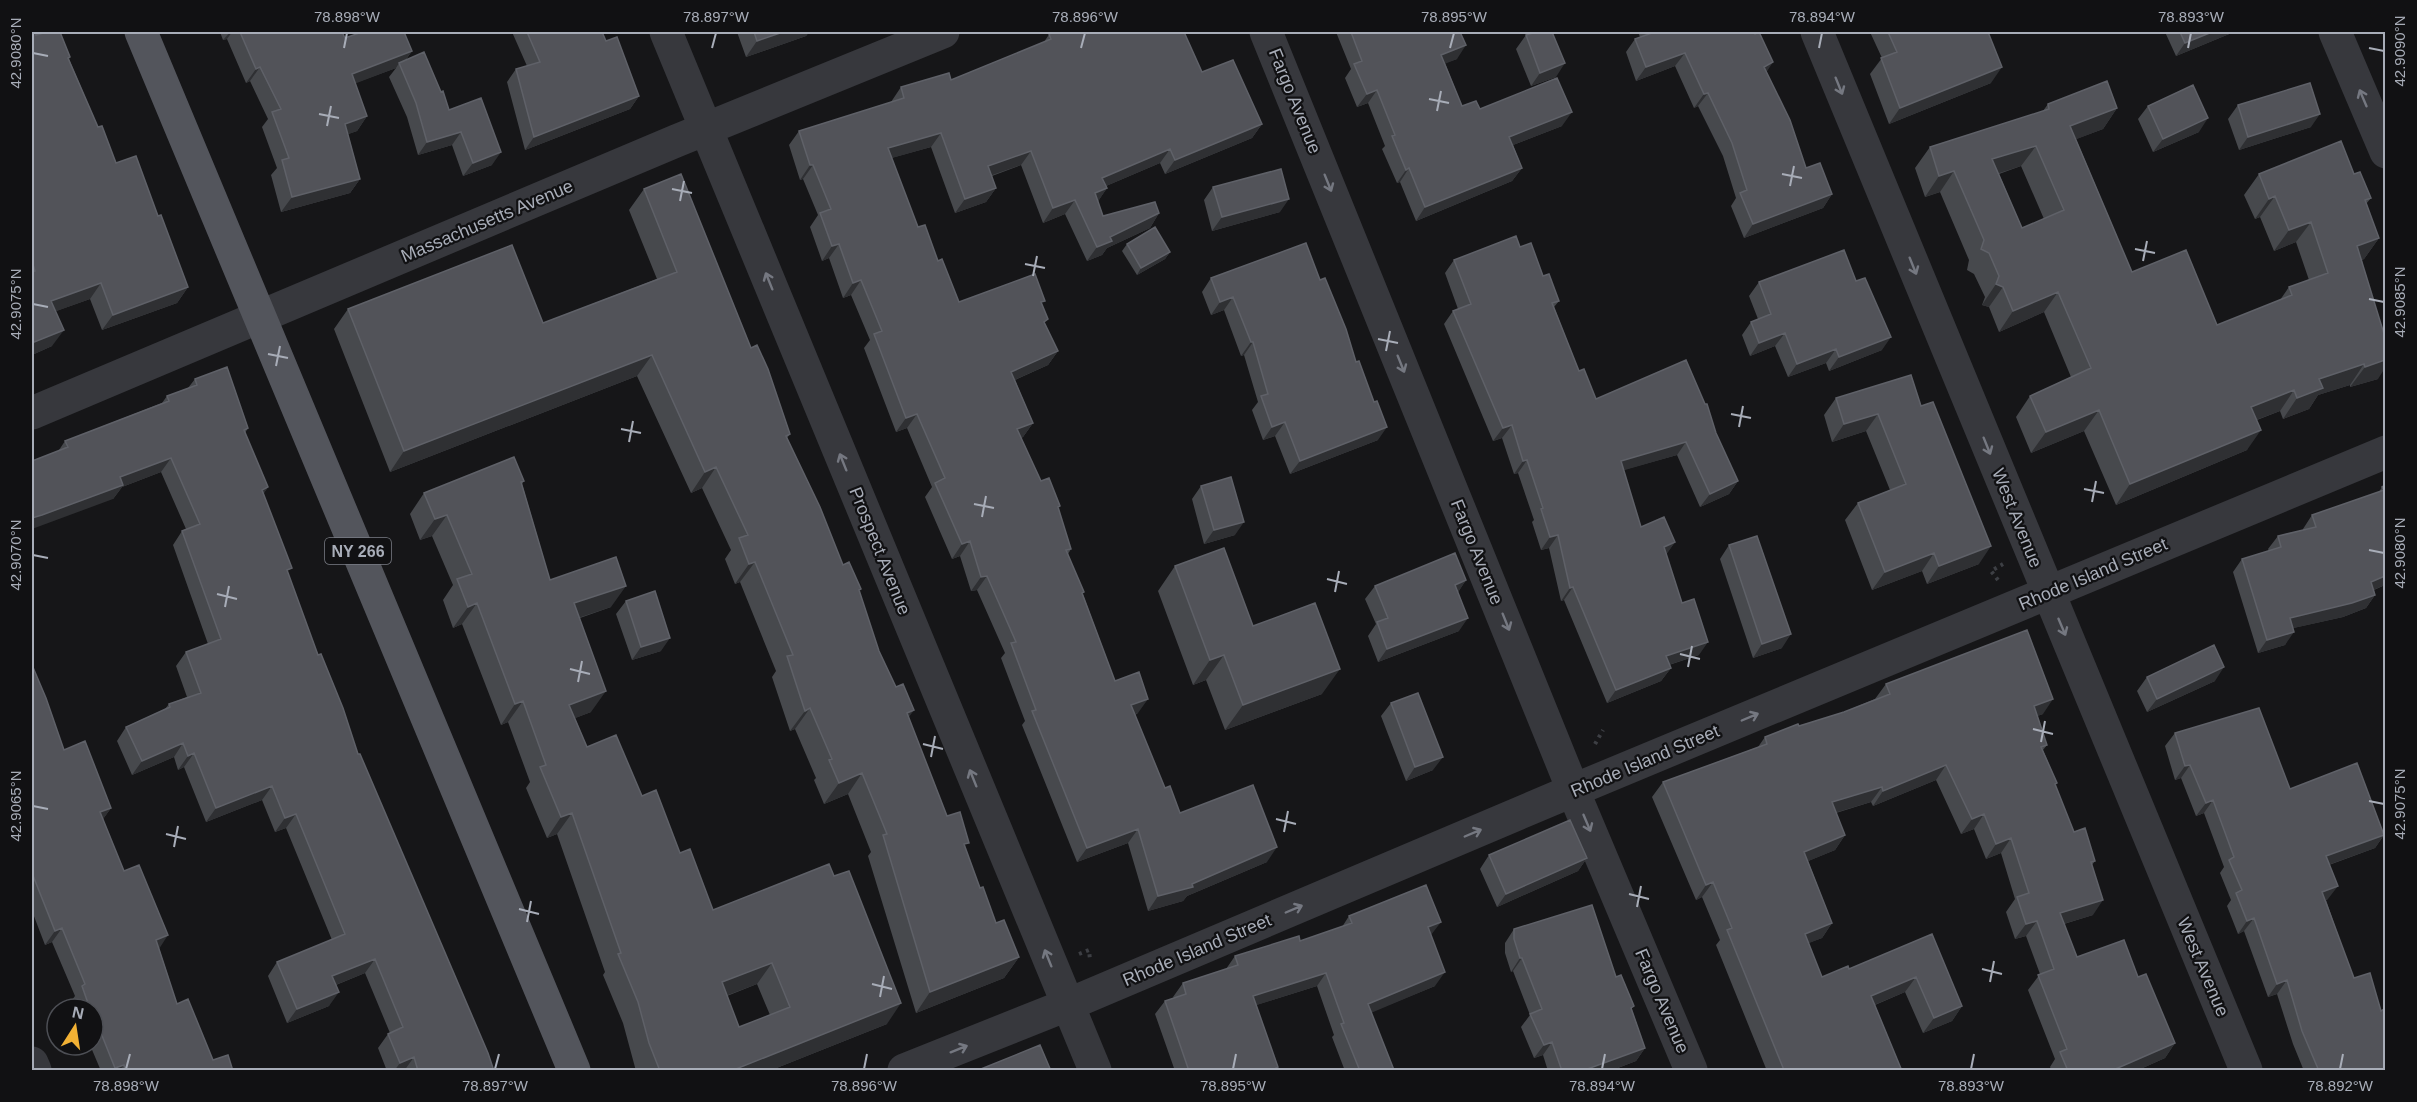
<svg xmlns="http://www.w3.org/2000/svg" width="2417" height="1102" font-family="Arial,sans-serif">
<rect width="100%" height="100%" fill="#161618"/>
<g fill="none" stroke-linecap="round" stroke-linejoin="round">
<path stroke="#3d3f44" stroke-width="4" stroke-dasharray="3 4.5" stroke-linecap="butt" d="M1998 580 1991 571 2003 564
M1595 744 1603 730
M1079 954 1089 950 1090 960"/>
<path stroke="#37383d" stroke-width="33" d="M666 32 1095 1070
M1266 32 1580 807 1691 1070
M1817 32 2246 1070
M2335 32 2386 152
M32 413 676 141 943 32
M32 1063 35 1070
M904 1070 1067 1005 1574 790 2386 452"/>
<path stroke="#53555c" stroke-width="33" d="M141 32 574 1070"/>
</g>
<path fill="#47494d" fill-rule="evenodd" d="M32 32 70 57 69 59 98 127 116 163 158 216 188 287 177 303 102 330 90 299 56 311 52 346 32 355Z
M220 32H342L345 38 412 51 405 61 449 110 492 165 463 176 452 145 418 155 407 117 389 77 396 68 355 83 367 116 357 131 348 134 360 179 350 193 281 212 271 175 277 168 262 127 268 119 250 81 246 83 227 39 223 40Z
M512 32H602L606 41 639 96 630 109 525 150 507 82 516 69 527 66Z
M737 32H809L806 36 746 57Z
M1049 32H1184L1202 72 1262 124 1252 138 1165 174 1160 163 1106 186 1107 188 1098 201 1103 216 1159 213 1150 228 1107 248 1102 255 1087 261 1065 214 1043 223 1021 165 992 176 996 188 986 202 955 213 931 147 891 158 918 227 938 261 959 302 1042 305 1045 324 1058 351 1048 365 1015 380 1033 423 1023 437 1021 438 1041 481 1058 508 1071 549 1068 554 1115 681 1138 713 1135 715 1165 788 1180 813 1267 862 1187 896 1183 901 1148 911 1128 843 1077 862 1022 725 1025 721 1001 658 1005 653 977 590 971 591 960 556 952 559 925 497 932 487 907 428 896 432 864 348 870 340 851 295 843 298 829 258 822 261 810 227 818 215 803 179 800 180 789 145 799 131 891 102 901 87 951 80 1044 42 1050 33Z
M1336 32H1460L1457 59 1445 63 1462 106 1562 126 1513 145 1522 168 1512 181 1416 221 1400 182 1397 183 1382 149 1385 146 1368 103 1357 107 1345 78 1351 69Z
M1638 32H1754L1766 72 1806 168 1832 194 1823 208 1744 238 1731 206 1736 198 1723 156 1698 106 1694 108 1675 66 1636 81 1626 52 1635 39 1640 37Z
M1870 32H1988L1991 83 1889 124 1870 74 1882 58Z
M2165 32H2234L2176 56Z
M1526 35 1556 77 1531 86 1516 49Z
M2048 104 2117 108 2103 129 2076 139 2132 272 2217 325 2280 300 2289 287 2309 280 2296 242 2274 251 2260 217 2255 219 2244 195 2259 174H2354L2371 198 2366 204 2379 238 2364 259 2362 260 2378 379 2350 387V385L2318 395 2309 409 2283 419 2280 411 2257 420 2247 450 2116 505 2084 431 2031 453 2016 417 2030 396 2071 377 2044 312 1999 332 1989 307 1982 305 1985 297 1974 274 1967 270 1969 260 1940 192 1925 197 1915 168 1930 147 2043 111ZM2021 166 2044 219 2022 228 1999 174Z
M2238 105 2311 127 2239 150 2228 119Z
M2148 106 2199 132 2153 152 2138 119Z
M1213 187 1280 212 1212 231 1204 200Z
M644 189 751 348 790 434 787 438 843 565 859 591 879 651 909 718 947 816 965 848 980 888 996 923 1019 957 1004 978 916 1013 868 856 871 852 848 794 824 804 814 780 816 778 795 729 790 731 772 677 776 671 740 582 735 584 725 559 731 550 702 488 691 493 637 376 390 472 334 329 348 309 543 323 657 279 629 210Z
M1306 243 1378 440 1290 474 1275 436 1263 440 1252 410 1258 402 1244 355 1241 356 1224 310 1211 315 1202 292 1211 278Z
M1127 244 1170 252 1165 259 1137 275 1122 251Z
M1520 247 1543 276 1559 301 1554 307 1579 371 1596 399 1716 433 1738 481 1729 494 1700 507 1677 455 1623 470 1641 527 1675 542 1666 554 1699 655 1669 665 1671 668 1661 681 1607 703 1564 600 1561 601 1549 548 1541 550 1532 522 1534 520 1518 473 1514 474 1502 438 1493 441 1444 324 1453 311 1458 309 1445 273 1454 260Z
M1759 282 1882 350 1829 371 1826 363 1788 377 1775 346 1750 356 1742 335 1751 322 1758 319 1749 296Z
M195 379 248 428 245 433 268 487 263 494 288 574 318 655 358 754 494 1071H387L378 1048 388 1034 390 1033 365 973 336 985 329 1006 287 1023 268 976 277 962 332 940 286 828 275 832 262 800 206 822 184 767 178 770 174 757 132 775 117 741 126 727 165 709 169 704 187 697 176 666 186 652 208 644 173 545 182 531 186 529 161 472 122 487 113 499 59 450 65 441 162 403 167 396 188 388Z
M1836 398 1921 406 1979 564 1927 584 1922 571 1872 590 1845 520 1858 503 1890 490 1866 431 1832 442 1824 415Z
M524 481 522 484 550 580 611 607 580 618 591 712 575 718 587 747 642 796 680 853 713 910 887 1024 769 1071H636L623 1023 603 975 605 972 557 834 547 838 526 788 530 782 508 722 501 725 462 624 453 628 443 600 453 585 432 536 420 540 410 514 424 493ZM757 984 770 1015 739 1027 727 996Z
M2385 485V585L2374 590 2375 595 2366 608 2343 617 2293 628 2285 645 2258 653 2233 572 2242 559 2269 551 2268 549 2278 536 2303 530V529L2312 515 2379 492 2382 487Z
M1201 486 1235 535 1204 544 1192 499Z
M1729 545 1782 648 1753 658 1720 559Z
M1175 566 1253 626 1322 694 1225 730 1206 680 1193 685 1158 591Z
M1466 580 1458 592 1459 631 1378 662 1368 636 1376 624 1365 599 1375 586Z
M626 601 661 651 632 660 616 614Z
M32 665 64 750 111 808 103 819 124 871 159 948 177 1004 213 1060 233 1071H101L90 1045H93V1009H75L72 1000 75 996 52 942 45 945 32 911Z
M2147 677 2215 681 2147 712 2137 691Z
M1886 684 2043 714 2037 716 2047 745 2043 750 2057 783 2055 785 2074 832 2095 861 2092 865 2093 915 2064 924 2077 957 2138 977 2175 1043 2165 1058 2136 1071H2052L2050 1067 2055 1059 2028 990 2040 974 2026 936 2015 939 2006 912 2015 899 2001 853 1986 859 1974 829 1961 834 1936 780 1873 806 1871 802 1836 813 1845 835 1835 850 1808 861 1832 923 1822 938 1808 943 1822 977 1849 969 1932 934 1962 1006 1952 1021 1923 1033 1905 992 1875 1005 1902 1071H1767L1716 945 1720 940 1702 897 1696 900 1652 797 1663 782 1758 747 1765 737 1799 726 1844 712 1875 699Z
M1391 703 1433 770 1406 781 1381 716Z
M2175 733 2384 835 2375 848 2329 865 2328 899 2326 900 2385 1071H2304L2293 1044 2277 994 2268 997 2244 931 2238 934 2227 906 2231 900 2220 873 2224 867 2204 813 2196 816 2181 778 2175 780 2165 746Z
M1489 855 1587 858 1578 871 1497 907 1480 869Z
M1349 916 1431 935 1435 986 1371 1012 1394 1071H1345L1332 1037 1334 1035 1317 986 1256 1005 1277 1071H1175L1155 1014 1165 1001 1174 998 1173 997 1183 983 1226 969 1235 956 1300 941 1342 927Z
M1514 929 1616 977 1632 1010 1645 1048 1636 1061 1610 1071H1548L1543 1055 1534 1058 1521 1027 1530 1015 1513 971 1511 972 1505 953V943Z"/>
<path fill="#2f3033" d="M230 32H232L227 39 223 40Z
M783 32H809L806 36 746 57 757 41Z
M2212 32H2234L2176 56 2185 43Z
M1466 45 1457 59 1432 69 1441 55Z
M412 51 401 66 399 63 396 68 341 89 352 74Z
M1685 53 1675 66 1636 81 1646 67Z
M1773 62 1764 76V67Z
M1565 63 1556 77 1531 86 1540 73Z
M260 67 250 81 246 83 256 69Z
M2002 67 1991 83 1889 124 1900 108Z
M1377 90 1368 103 1357 107 1367 94Z
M1708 93 1698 106 1694 108 1704 94Z
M639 96 630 109 525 150 534 137Z
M2117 108 2103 129 2056 147 2070 126Z
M1572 112 1562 126 1500 150 1509 137Z
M2320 114 2311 127 2239 150 2248 137Z
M367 116 357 131 335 139 345 124Z
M2208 118 2199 132 2153 152 2163 139Z
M1262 124 1252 138 1165 174 1175 160Z
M461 132 452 145 418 155 427 142Z
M941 133 931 147 878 162 888 148Z
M2036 146 2021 166 1978 180 1992 159Z
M1170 149 1160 163 1092 192 1102 178Z
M1031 151 1021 165 978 180 988 166Z
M501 152 492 165 463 176 473 163Z
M810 165H813L803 179 800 180Z
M1409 168 1400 182 1397 183 1406 170Z
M1522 168 1512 181 1416 221 1425 207Z
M1954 171 1940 192 1925 197 1939 176Z
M360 179 350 193 281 212 292 197Z
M996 188 986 202 955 213 965 199Z
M1107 188 1097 203 1095 193Z
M1832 194 1823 208 1744 238 1753 224Z
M2275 196 2260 217 2255 219 2269 199Z
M1289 199 1280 212 1212 231 1222 217Z
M1075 200 1065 214 1043 223 1053 208Z
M1159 213 1150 228 1107 248 1102 255 1087 261 1097 247 1110 237Z
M2311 222 2296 242 2274 251 2289 230Z
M2379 238 2364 259 2343 266 2357 246Z
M839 244 829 258 822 261 832 246Z
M1170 252 1165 259 1137 275 1141 268Z
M861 280 851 295 843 298 853 283Z
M101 283 90 299 40 317 51 301Z
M1996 284 2003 287 1989 307 1982 305Z
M188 287 177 303 102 330 113 315Z
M2058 292 2044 312 1999 332 2013 311Z
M1233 297 1224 310 1211 315 1220 302Z
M64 330 52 346 32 355V343Z
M1785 333 1775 346 1750 356 1759 343Z
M1891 337 1882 350 1829 371 1839 357Z
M1251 342H1253L1244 355 1241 356Z
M1836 349 1826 363 1788 377 1797 364Z
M1058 351 1048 365 1001 386 1011 372Z
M652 355 637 376 390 472 404 451Z
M2385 360V368L2378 379 2350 387 2365 367Z
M2364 364 2350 385 2318 395 2309 409 2283 419 2297 398 2319 379Z
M2294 390 2280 411 2237 427 2251 407Z
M2099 410 2084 431 2031 453 2046 432Z
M917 414 907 428 896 432 906 418Z
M1878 414 1866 431 1832 442 1844 424Z
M1285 422 1275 436 1263 440 1272 427Z
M1033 423 1023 437 1007 444 1017 429Z
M1512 425 1502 438 1493 441 1503 428Z
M1387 427 1378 440 1290 474 1300 461Z
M2261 430 2247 450 2116 505 2130 484Z
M1686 442 1677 455 1611 474 1621 461Z
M171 458 161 472 122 487 113 499 32 529V518L120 477Z
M1527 460 1518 473 1514 474 1523 461Z
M716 467 702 488 691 493 705 472Z
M1738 481 1729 494 1700 507 1710 494Z
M268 487 259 501 262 490Z
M447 515 432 536 420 540 435 519Z
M1244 522 1235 535 1204 544 1214 530Z
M1558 535 1549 548 1541 550 1550 537Z
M970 541 960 556 952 559 962 544Z
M1675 542 1666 555 1664 547Z
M1991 546 1979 564 1927 584 1939 566Z
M1934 553 1922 571 1872 590 1885 572Z
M755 562 740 582 735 584 749 564Z
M987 576 977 590 971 591 981 577Z
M2385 576V585L2361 595 2371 582Z
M1466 580 1457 594 1455 585Z
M626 586 611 607 560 624 574 603Z
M1573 587 1564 600 1561 601 1570 588Z
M2375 595 2366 608 2343 617 2280 631 2290 618Z
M477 603 462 624 453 628 468 607Z
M1468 618 1459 631 1378 662 1387 649Z
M2294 632 2285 645 2258 653 2267 640Z
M1791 634 1782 648 1753 658 1762 644Z
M670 638 661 651 632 660 641 647Z
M1708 642 1699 655 1656 669 1666 656Z
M1224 655 1206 680 1193 685 1210 660Z
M2224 667 2215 681 2147 712 2157 699Z
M1671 668 1661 681 1607 703 1616 690Z
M1340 669 1322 694 1225 730 1243 705Z
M606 691 591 712 555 726 569 705Z
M1148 699 1138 713 1121 720 1131 705Z
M2053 699 2043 714 2024 721 2034 706Z
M523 701 508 722 501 725 515 704Z
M810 708 795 729 790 731 805 711Z
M914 710 899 731 907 713Z
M183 743 174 757 132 775 142 761Z
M194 753 184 767 178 770 188 756Z
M1443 757 1433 770 1406 781 1415 767Z
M1946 765 1936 780 1873 806 1883 791Z
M2190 765 2181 778 2175 780 2185 766Z
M862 773 848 794 824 804 839 783Z
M272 786 262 800 206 822 216 808Z
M1882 787 1871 802 1821 817 1832 802Z
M2213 800 2204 813 2196 816 2206 803Z
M111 808 101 822 100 812Z
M572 813 557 834 547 838 561 817Z
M296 814 286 828 275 832 285 818Z
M1984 814 1974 829 1961 834 1972 819Z
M1138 829 1128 843 1077 862 1087 848Z
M1845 835 1835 850 1794 867 1804 852Z
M2384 835 2375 848 2317 869 2326 856Z
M2011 838 2001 853 1986 859 1996 844Z
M1277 847 1267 862 1187 896 1183 901 1148 911 1158 896 1192 884Z
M1587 858 1578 871 1497 907 1506 894Z
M1713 882 1702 897 1696 900 1706 885Z
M2338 886 2328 899 2313 905 2322 892Z
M2103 900 2093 915 2050 928 2060 913Z
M2254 918 2244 931 2238 934 2247 921Z
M2037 921 2026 936 2015 939 2026 924Z
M1441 922 1431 935 1428 927Z
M1832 923 1822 938 1794 949 1805 934Z
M62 928 52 942 45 945 55 931Z
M168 935 159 949 156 940Z
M1019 957 1004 978 916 1013 930 992Z
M1520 958H1522L1513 971 1511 972Z
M375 959 365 973 323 990 332 976Z
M772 963 757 984 707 1003 722 982Z
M1445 972 1435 986 1359 1018 1368 1004Z
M1326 973 1317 986 1244 1009 1253 996Z
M1916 977 1905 992 1860 1011 1871 996Z
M2287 980 2277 994 2268 997 2277 984Z
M339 992 329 1006 287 1023 297 1009Z
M901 1003 887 1024 769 1071 731 1070Z
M1962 1006 1952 1021 1923 1033 1934 1018Z
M1552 1042 1543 1055 1534 1058 1544 1045Z
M2175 1043 2165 1058 2136 1071H2111Z
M1645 1048 1636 1061 1610 1071H1582Z
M414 1057 404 1071H394L400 1063Z
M124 1065 120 1071H114L115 1068Z"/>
<path fill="#525359" stroke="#5f6168" stroke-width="1.5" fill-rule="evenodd" d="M32 32H35L36 35 47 32H60L70 57 68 58 98 127 102 126 116 163 136 156 158 216 161 215 188 287 113 315 101 283 51 301 64 330 32 343V272L35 271 32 261Z
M240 32H342L345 38 362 32H404L412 51 352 74 367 116 345 124 360 179 292 197 282 160 289 158 272 112 281 109 260 67 256 69Z
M527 32H602L606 41 617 37 639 96 534 137 516 69 540 62Z
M754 32H783L757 41Z
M1055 32H1184L1202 72 1233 60 1262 124 1175 160 1170 149 1102 178 1107 188 1095 193 1103 216 1155 202 1159 213 1110 237 1112 241 1097 247 1075 200 1053 208 1031 151 988 166 996 188 965 199 941 133 888 148 918 227 925 225 938 261 942 259 959 302 1035 274 1045 301 1041 302 1048 319 1044 322 1058 351 1011 372 1033 423 1017 429 1041 481 1049 478 1060 506 1058 507 1071 549 1066 550 1084 592 1082 593 1115 681 1139 672 1148 699 1131 705 1165 788 1170 786 1180 813 1253 785 1277 847 1192 884 1193 887 1158 896 1138 829 1087 848 1032 711 1036 710 1011 643 1016 642 987 576 981 577 970 541 962 544 935 483 945 478 917 414 906 418 874 334 882 331 861 280 853 283 839 244 832 246 820 213 831 209 813 165H810L799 131 904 98 901 87 949 73 951 80 1051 39 1049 34Z
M1351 32H1460L1466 45 1441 55 1462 106 1476 101 1480 109 1557 78 1572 112 1509 137 1522 168 1425 207 1409 168 1406 170 1392 136 1395 135 1377 90 1367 94 1354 64 1362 61Z
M1536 32H1552L1565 63 1540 73 1526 35Z
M1652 32H1754L1755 34 1759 32 1773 62 1764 67 1790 120 1806 168 1820 163 1832 194 1753 224 1740 193 1747 190 1732 143 1708 93 1704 94 1685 53 1646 67 1635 39 1652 33Z
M1888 32H1988L2002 67 1900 108 1881 58 1897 52Z
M2180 32H2212L2185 43Z
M424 52 441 92 443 91 449 110 481 98 501 152 473 163 461 132 427 142 416 103 399 63Z
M2107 81 2117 108 2070 126 2132 272 2186 250 2217 325 2292 295 2289 287 2328 273 2311 222 2289 230 2275 196 2269 199 2259 174 2341 141 2354 174 2360 172 2371 198 2365 200 2379 238 2357 246 2385 337V360L2365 367 2364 364 2319 379 2323 388 2297 398 2294 390 2251 407 2261 430 2130 484 2099 410 2046 432 2030 396 2091 368 2058 292 2013 311 2003 287 1996 284 1999 276 1989 253 1981 249 1984 240 1954 171 1939 176 1930 147 2049 109 2048 104ZM2036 146 2064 210 2022 228 1992 159Z
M2310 83 2320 114 2248 137 2238 105Z
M2193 85 2208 118 2163 139 2148 106Z
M1281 169 1289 199 1222 217 1213 187Z
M681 174 751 348 757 345 768 369 790 434 786 436 820 507 843 565 849 562 861 589 859 590 879 651 896 687 903 684 914 710 907 713 947 816 960 812 969 843 964 844 980 888 983 887 996 923 1004 920 1019 957 930 992 883 835 887 834 862 773 839 783 829 760 832 759 810 708 805 711 787 656 793 655 755 562 749 564 739 538 748 535 716 467 705 472 652 355 404 451 348 309 512 245 543 323 677 272 644 189Z
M1155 227 1170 252 1141 268 1127 244Z
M1516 236 1520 247 1531 243 1543 276 1549 274 1559 301 1552 303 1579 371 1584 369 1596 399 1686 360 1705 404H1707L1716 433 1738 481 1710 494 1686 442 1621 461 1641 527 1664 517 1675 542 1664 547 1682 603 1694 599 1708 642 1666 656 1671 668 1616 690 1573 587 1570 588 1558 535 1550 537 1541 509 1543 508 1527 460 1523 461 1512 425 1503 428 1453 311 1471 304 1454 260Z
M1306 243 1320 280 1325 278 1346 329 1356 362 1359 361 1374 402 1377 401 1387 427 1300 461 1285 422 1272 427 1261 396 1268 394 1253 342H1251L1233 297 1220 302 1211 278Z
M1844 250 1856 281 1865 278 1891 337 1839 357 1836 349 1797 364 1785 333 1759 343 1751 322 1771 314 1759 282Z
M227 367 248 428 244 430 268 487 262 490 292 568 287 570 318 655 321 654 343 708 358 754H360L488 1053 494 1071H418L414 1057 400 1063 388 1034 403 1027 375 959 332 976 339 992 297 1009 277 962 345 934 296 814 285 818 272 786 216 808 194 753 188 756 183 743 142 761 126 727 170 707 169 704 201 693 186 652 221 639 182 531 200 524 171 458 120 477 123 485 42 515 32 518V461L68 447 65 441 169 401 167 396 197 385 195 379Z
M1911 375 1921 406 1933 402 1991 546 1939 566 1934 553 1885 572 1858 503 1906 484 1878 414 1844 424 1836 398Z
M514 457 524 481 521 482 550 580 616 557 626 586 574 603 606 691 569 705 587 747 616 735 642 796 656 790 680 853 690 849 713 910 829 864 834 876 849 871 901 1003 731 1071H660L649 1043 638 1002 618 954 621 953 572 813 561 817 540 767 546 765 523 701 515 704 477 603 468 607 457 579 472 574 447 515 435 519 424 493ZM772 963 790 1007 739 1027 722 982Z
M1231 477 1244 522 1214 530 1201 486Z
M2385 485V576L2371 582 2375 595 2352 603 2290 618 2294 632 2267 640 2242 559 2281 547 2278 536 2316 527 2312 515 2384 490 2382 487Z
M1757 536 1791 634 1762 644 1729 545Z
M1224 548 1253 626 1315 603 1340 669 1243 705 1224 655 1210 660 1175 566Z
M1455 553 1466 580 1455 585 1468 618 1387 649 1377 622 1388 618 1375 586Z
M655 591 670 638 641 647 626 601Z
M2027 630 2053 699 2034 706 2047 745 2041 747 2057 783 2055 784 2074 832 2085 828 2095 861 2091 862 2103 900 2060 913 2077 957 2124 940 2138 977 2146 974 2175 1043 2111 1071H2068L2060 1052 2067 1049 2038 975 2054 969 2037 921 2026 924 2017 897 2029 893 2011 838 1996 844 1984 814 1972 819 1946 765 1883 791 1882 787 1832 802 1845 835 1804 852 1832 923 1805 934 1822 977 1848 966 1849 969 1932 934 1962 1006 1934 1018 1916 977 1871 996 1902 1071H1787L1786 1069 1784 1070 1727 930 1732 928 1713 882 1706 885 1663 782 1767 744 1765 737 1798 724 1799 726 1844 712 1890 694 1886 684Z
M2214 645 2224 667 2157 699 2147 677Z
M32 665 46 698 64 750 85 741 111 808 100 812 124 871 139 865 168 935 156 940 177 1004 188 999 213 1060 228 1055 233 1071H126L124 1065 115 1068 93 1013V1009H90L82 986 85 984 62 928 55 931 32 873Z
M1418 693 1443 757 1415 767 1391 703Z
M2259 708 2290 789 2357 763 2384 835 2326 856 2338 886 2322 892 2354 978 2370 973 2381 1011 2384 1009 2385 1013V1071H2319L2302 1031 2287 980 2277 984 2254 918 2247 921 2236 893 2242 890 2229 860 2234 857 2213 800 2206 803 2190 765 2185 766 2175 733Z
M1570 820 1587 858 1506 894 1489 855Z
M1426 885 1441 922 1428 927 1445 972 1368 1004 1394 1070 1360 1071 1341 1024 1344 1023 1326 973 1253 996 1278 1067 1276 1068 1277 1071H1189L1165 1001 1186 994 1183 983 1238 965 1235 956 1299 936 1300 941 1352 923 1349 916Z
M1592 905 1616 977 1621 975 1634 1006 1631 1008 1645 1048 1582 1071H1562L1552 1042 1544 1045 1530 1014 1542 1009 1522 958H1520L1514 939V929Z
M1040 1045 1051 1071H976Z"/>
<defs><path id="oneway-shaft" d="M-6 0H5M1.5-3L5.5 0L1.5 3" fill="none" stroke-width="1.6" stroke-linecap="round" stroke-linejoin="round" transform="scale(1.5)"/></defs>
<g stroke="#757881">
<use href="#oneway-shaft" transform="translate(1839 86) rotate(68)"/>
<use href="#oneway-shaft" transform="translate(2363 98) rotate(-113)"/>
<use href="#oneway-shaft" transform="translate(1328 183) rotate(68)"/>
<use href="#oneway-shaft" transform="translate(1913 266) rotate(68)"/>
<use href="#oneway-shaft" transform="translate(769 281) rotate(-112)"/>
<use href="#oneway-shaft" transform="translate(1401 364) rotate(68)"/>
<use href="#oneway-shaft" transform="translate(1987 446) rotate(68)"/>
<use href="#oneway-shaft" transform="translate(843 462) rotate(-112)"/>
<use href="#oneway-shaft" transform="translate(1506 622) rotate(68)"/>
<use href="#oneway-shaft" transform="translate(2062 627) rotate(67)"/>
<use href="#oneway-shaft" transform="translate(1750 717) rotate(-23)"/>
<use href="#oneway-shaft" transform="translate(973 778) rotate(-112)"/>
<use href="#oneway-shaft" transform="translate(1587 823) rotate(67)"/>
<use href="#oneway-shaft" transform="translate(1473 833) rotate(-23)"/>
<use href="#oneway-shaft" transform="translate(1294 909) rotate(-23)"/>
<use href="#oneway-shaft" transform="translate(1048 958) rotate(-112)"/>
<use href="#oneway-shaft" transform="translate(959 1049) rotate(-22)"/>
</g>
<path fill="none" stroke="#a8adb8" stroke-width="2" d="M344 48 347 33M712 48 716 33M1081 48 1085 33M1450 48 1454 33M1819 48 1822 33M2188 48 2191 33M2369 48 2384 51M33 53 48 56M1429 99 1449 103M1437 111 1441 91M319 114 339 118M327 126 331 106M1782 174 1802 178M1790 186 1794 166M672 189 692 193M680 201 684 181M2135 249 2155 253M2143 261 2147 241M1025 264 1045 268M1033 276 1037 256M2369 299 2384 302M33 304 48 307M1378 339 1398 343M1386 351 1390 331M268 354 288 358M276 366 280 346M1731 414 1751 418M1739 427 1743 406M621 429 641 433M629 442 633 421M2084 489 2104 493M2092 502 2096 481M974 504 994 508M982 517 986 496M2369 550 2384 553M33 555 48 558M1327 579 1347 584M1335 592 1339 571M217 594 237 599M225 607 229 586M1680 654 1700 659M1688 667 1692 646M570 669 590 674M578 682 582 661M2033 729 2053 734M2041 742 2045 721M923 744 943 749M931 757 935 736M2369 801 2384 804M33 806 48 809M1276 819 1296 824M1284 832 1288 811M166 834 186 839M174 847 178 826M1629 894 1649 899M1637 907 1641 886M519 909 539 914M527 922 531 901M1982 969 2002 974M1990 982 1994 961M872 984 892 989M880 997 884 976M126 1069 130 1054M495 1069 499 1054M864 1069 867 1054M1233 1069 1236 1054M1602 1069 1605 1054M1971 1069 1974 1054M2340 1069 2343 1054"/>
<g text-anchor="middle" stroke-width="4.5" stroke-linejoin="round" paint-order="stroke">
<rect fill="#111113" stroke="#7b7e86" stroke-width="1.5" x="325" y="538" width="66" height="26" rx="4.5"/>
<g font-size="16" font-weight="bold" fill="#a8adb8">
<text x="358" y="557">NY 266</text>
</g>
<g font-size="18" fill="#a8adb8" stroke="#111113">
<text transform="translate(1295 101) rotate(68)" y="6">Fargo Avenue</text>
<text transform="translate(487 221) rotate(-23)" y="6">Massachusetts Avenue</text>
<text transform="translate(2017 518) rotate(68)" y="6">West Avenue</text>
<text transform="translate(880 551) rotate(68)" y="6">Prospect Avenue</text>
<text transform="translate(1477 552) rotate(68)" y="6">Fargo Avenue</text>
<text transform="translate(2093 574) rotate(-23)" y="6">Rhode Island Street</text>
<text transform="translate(1645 761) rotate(-23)" y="6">Rhode Island Street</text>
<text transform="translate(1197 950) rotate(-23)" y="6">Rhode Island Street</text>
<text transform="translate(2203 967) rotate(67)" y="6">West Avenue</text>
<text transform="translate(1662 1001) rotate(67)" y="6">Fargo Avenue</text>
</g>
</g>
<rect width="2417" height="1102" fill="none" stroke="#111113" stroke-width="66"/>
<g transform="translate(75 1027) rotate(12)"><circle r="28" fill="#111113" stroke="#4d4f55" stroke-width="1.5"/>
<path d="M0-4.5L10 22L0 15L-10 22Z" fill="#f2b134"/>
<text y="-9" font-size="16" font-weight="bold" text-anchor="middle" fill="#a8adb8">N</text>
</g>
<rect x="33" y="33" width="2351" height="1036" fill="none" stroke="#a8adb8" stroke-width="2"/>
<g font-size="15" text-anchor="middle" fill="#a8adb8">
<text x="347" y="22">78.898°W</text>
<text x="716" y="22">78.897°W</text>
<text x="1085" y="22">78.896°W</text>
<text x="1454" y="22">78.895°W</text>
<text x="1822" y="22">78.894°W</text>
<text x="2191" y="22">78.893°W</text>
<text transform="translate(2400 51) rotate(-90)" y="5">42.9090°N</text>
<text transform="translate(16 53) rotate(-90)" y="5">42.9080°N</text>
<text transform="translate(2400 302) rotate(-90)" y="5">42.9085°N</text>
<text transform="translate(16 304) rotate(-90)" y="5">42.9075°N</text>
<text transform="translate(2400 553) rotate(-90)" y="5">42.9080°N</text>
<text transform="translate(16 555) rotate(-90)" y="5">42.9070°N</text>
<text transform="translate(2400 804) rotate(-90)" y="5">42.9075°N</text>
<text transform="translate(16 806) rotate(-90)" y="5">42.9065°N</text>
<text x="126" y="1091">78.898°W</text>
<text x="495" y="1091">78.897°W</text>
<text x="864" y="1091">78.896°W</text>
<text x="1233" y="1091">78.895°W</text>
<text x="1602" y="1091">78.894°W</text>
<text x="1971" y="1091">78.893°W</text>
<text x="2340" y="1091">78.892°W</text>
</g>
</svg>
